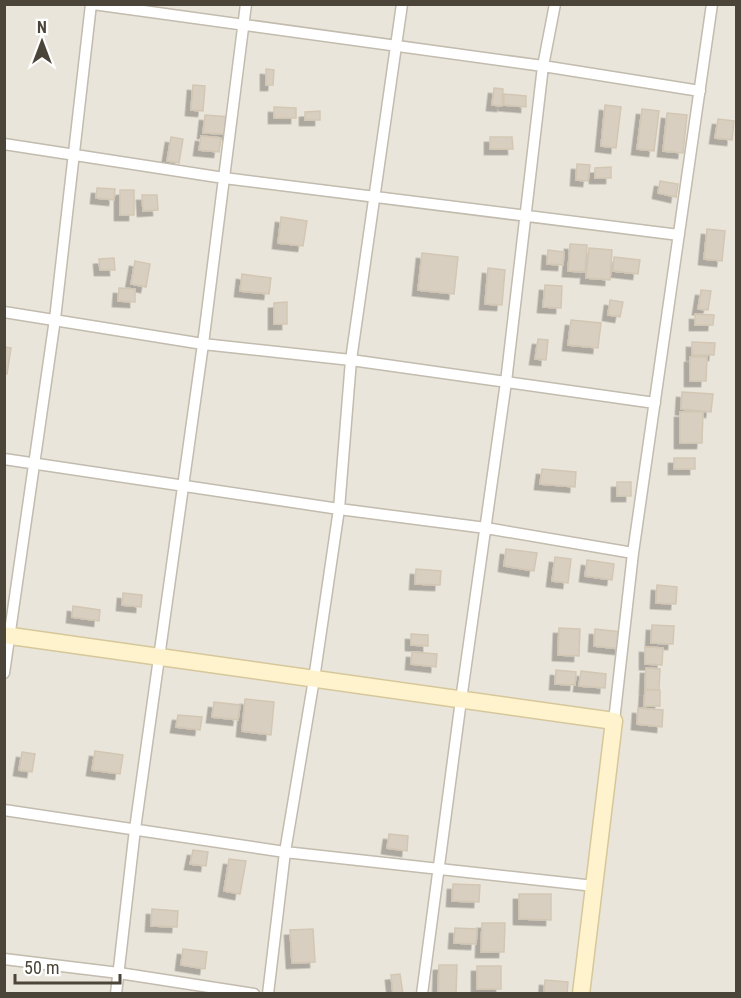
<svg xmlns="http://www.w3.org/2000/svg" width="741" height="998" font-family="'Roboto Condensed',sans-serif">
<defs>
<filter id="shadow"><feDropShadow dx="-5.5" dy="5.5" stdDeviation="0" flood-color="#0004"/></filter>
</defs>
<rect width="100%" height="100%" fill="#f6f3ec"/>
<path fill="#eae5da" d="M5 5H736V993H5Z"/>
<path fill="#d8cfc1" stroke="#d3c7b4" stroke-width="1.5" filter="url(#shadow)" d="M266 69 274 70 273 85H266Z
M193 85 205 86 203 111 191 110Z
M494 88 503 89 502 106 492 105Z
M504 94 526 96V107L504 105Z
M605 105 621 107 616 148 601 146Z
M274 107 296 108V118H274Z
M642 109 659 111 654 151 637 149Z
M320 111V120H305V112Z
M667 113 687 115 683 153 663 151Z
M205 115 231 117 229 134 203 133Z
M718 119 734 121 732 140 715 138Z
M201 136 221 138 219 152 199 150Z
M171 137 183 139 179 163 167 161Z
M490 137H512L513 149H490Z
M577 164 590 165 588 181 576 180Z
M611 167V178H595V168Z
M660 181 678 184 676 197 658 193Z
M97 188 115 189 114 200 96 198Z
M120 190H134V215H120Z
M142 195H157L158 210 143 211Z
M281 217 307 221 303 246 278 243Z
M707 229 725 231 722 261 704 259Z
M570 244 587 245 585 272 568 271Z
M589 248 612 250 610 280 586 278Z
M548 250 564 252 563 265 547 264Z
M422 253 458 257 454 294 418 290Z
M614 257 640 260 638 274 613 271Z
M114 258 115 270H100L99 259Z
M135 261 150 264 146 287 131 284Z
M488 268 505 270 502 305 485 304Z
M242 274 271 278 269 294 240 291Z
M545 285 562 286 561 308 543 307Z
M119 288 135 289V302L118 301Z
M701 290 711 291 708 310 698 309Z
M610 300 623 302 620 317 608 315Z
M287 302V324H274V303Z
M695 314 714 315 713 325H695Z
M571 320 601 323 598 348 568 345Z
M538 339 548 340 546 360 535 359Z
M692 342 715 343 714 355H692Z
M4 347 11 348 7 374 4 373Z
M690 357H707L706 381H690Z
M682 392 713 394 711 412 681 409Z
M680 412H703L702 443H680Z
M674 458H695V469H674Z
M542 469 576 472 575 487 540 484Z
M617 482H631V496H617Z
M506 549 537 553 534 571 504 566Z
M555 557 571 559 568 583 552 581Z
M587 560 614 564 612 580 585 576Z
M416 569 441 571 440 585 415 584Z
M657 585 677 587 676 604 656 603Z
M123 593 142 595 141 607 122 605Z
M73 606 100 610 99 621 72 617Z
M652 625 674 626 673 644 651 643Z
M559 628 580 629 579 656 558 655Z
M595 629 622 632 620 649 594 646Z
M411 634 428 635V646L411 645Z
M645 647 663 648 662 665 645 664Z
M412 652 437 654 436 667 411 664Z
M646 668 660 669 659 690 645 689Z
M556 670 576 672 575 685 555 684Z
M581 671 606 674 605 688 579 686Z
M645 690H660V706H644Z
M245 699 274 702 271 735 242 731Z
M214 702 240 705 238 720 212 717Z
M638 708 663 710 662 727 637 724Z
M178 715 202 717 200 730 176 727Z
M95 751 123 755 120 774 92 770Z
M22 752 35 754 32 772 19 770Z
M389 834 408 836 407 851 387 848Z
M193 850 208 852 206 866 190 864Z
M229 859 246 861 240 894 224 891Z
M453 884 480 885 479 902 452 901Z
M519 894H551V920L519 919Z
M152 909 178 911 177 927 151 926Z
M482 923H505L504 952H481Z
M455 928 477 929 476 944 454 943Z
M313 929 315 962 292 963 290 930Z
M183 949 207 952 205 969 181 965Z
M439 965H457L456 994H438Z
M477 966H501V989H477Z
M400 974 403 994H393L391 975Z
M545 980 568 982 567 994H544Z"/>
<g fill="none" stroke-linecap="round" stroke-linejoin="round">
<g stroke="#c2bbae" stroke-width="13">
<path id="street" d="M93 4 543 66 700 91
M4 144 224 178 679 235
M4 312 203 344 351 360 655 403
M4 459 339 509 486 528 633 553
M4 673 55 319 91 4
M614 721 633 553 712 4
M4 810 285 852 594 886
M4 959 119 973 254 994
M116 994 135 829 203 344 246 4
M268 994 285 852 314 679 339 509 351 360 402 4
M422 994 461 700 506 382 543 66 555 4"/>
</g>
<g stroke="#d6c79b" stroke-width="19">
<path id="secondary" d="M4 635 614 721 581 994"/>
</g>
<use href="#street" stroke="#fff" stroke-width="10"/>
<use href="#secondary" stroke="#fff3cd" stroke-width="16"/>
</g>
<rect width="741" height="998" fill="none" stroke="#4b4439" stroke-width="12"/>
<g transform="translate(42 42)" stroke="#ffffff" stroke-width="4.5" paint-order="stroke">
<path d="M0-4.5L10 22L0 15L-10 22Z" fill="#4b4439"/>
<text y="-9" font-size="16" font-weight="bold" text-anchor="middle" fill="#4b4439">N</text>
</g>
<path d="M15 974v9h105v-9" fill="none" stroke="#4b4439" stroke-width="3"/>
<text x="24" y="974" font-size="18" fill="#4b4439" stroke="#ffffff" stroke-width="4.5" paint-order="stroke">50 m</text>
</svg>
